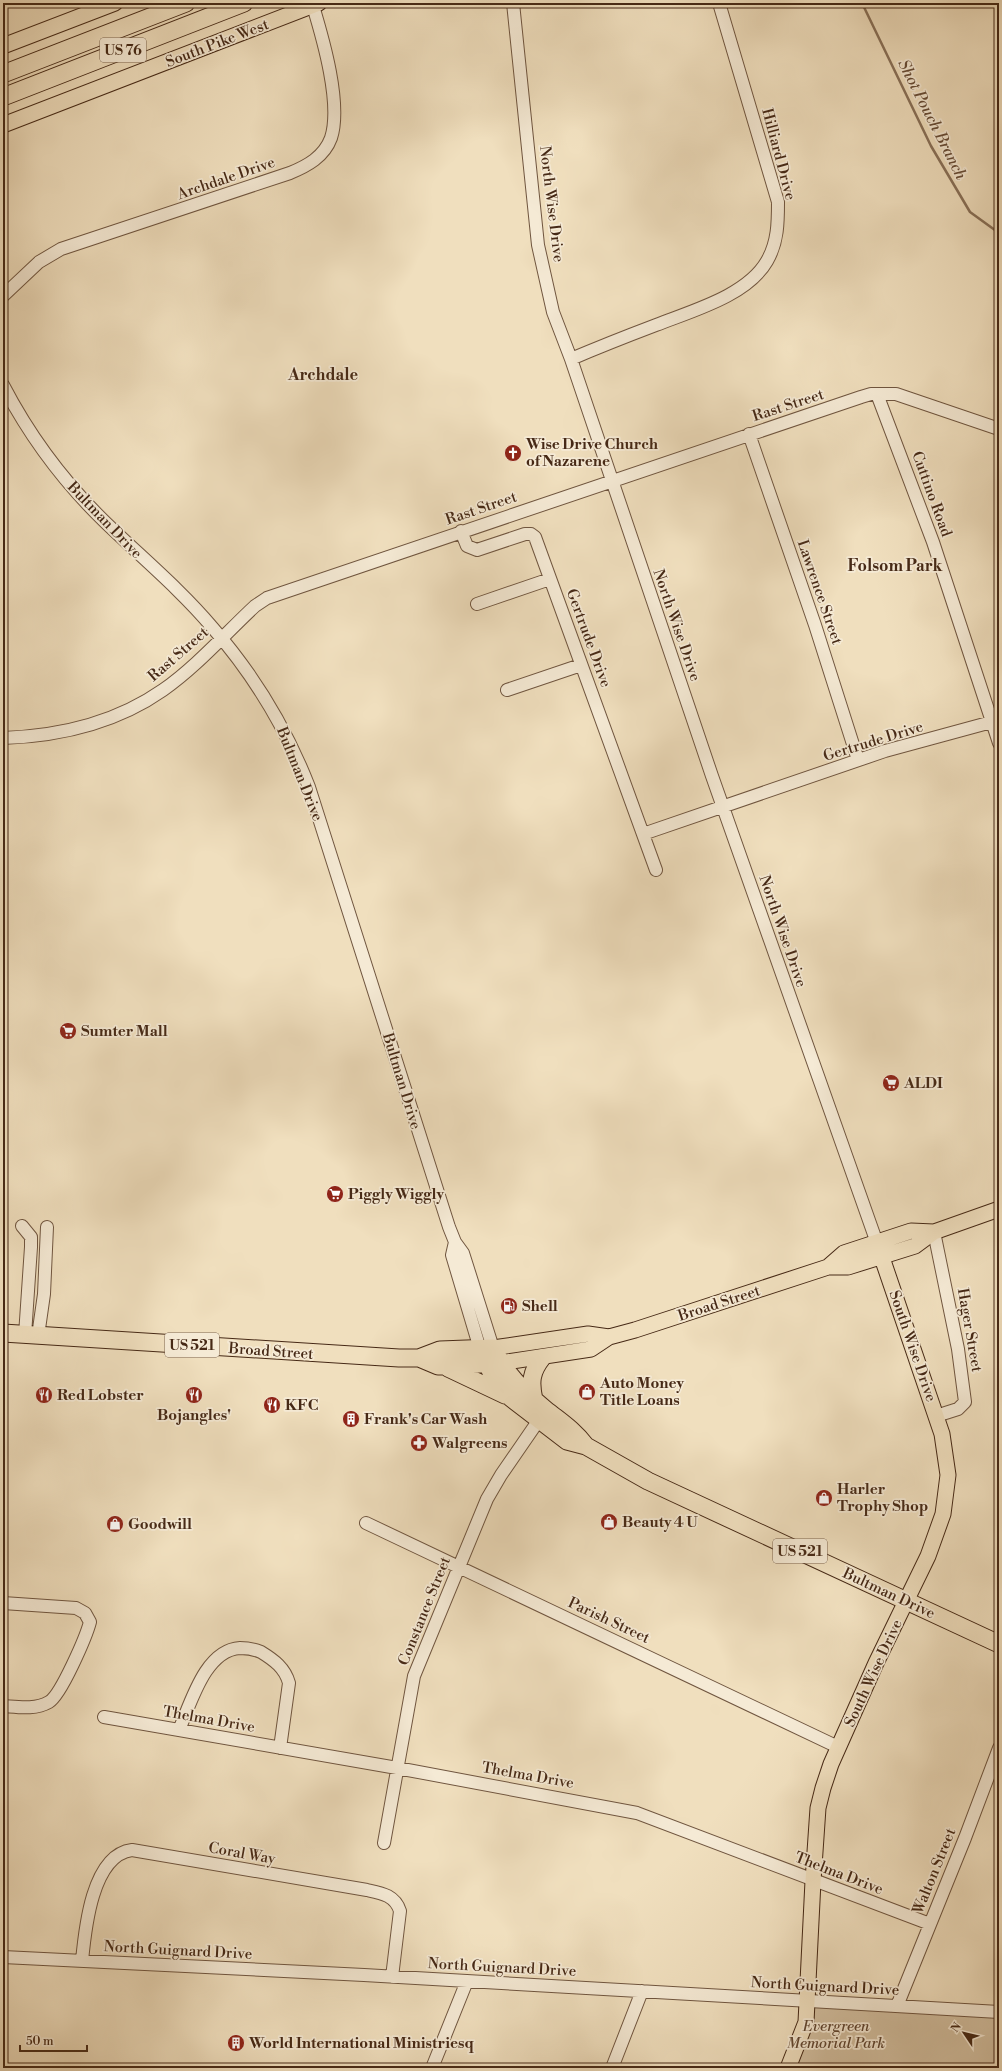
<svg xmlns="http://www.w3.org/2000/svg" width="1002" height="2071" font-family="'Libre Bodoni',serif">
<rect width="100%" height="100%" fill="#f0dfbe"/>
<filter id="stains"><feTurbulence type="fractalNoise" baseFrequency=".005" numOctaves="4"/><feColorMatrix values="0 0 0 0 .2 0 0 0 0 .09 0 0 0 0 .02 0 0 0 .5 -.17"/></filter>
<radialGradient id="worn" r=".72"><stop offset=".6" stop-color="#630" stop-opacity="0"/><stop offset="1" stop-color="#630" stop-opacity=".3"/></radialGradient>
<path fill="#d3c0a1" stroke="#8c745c" d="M808 2000 999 2011V2068H788Z"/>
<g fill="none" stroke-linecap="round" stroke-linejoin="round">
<path stroke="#897159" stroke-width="2.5" d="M862 3 931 146 970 212 999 233"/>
<g stroke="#705640" stroke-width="14">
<path id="minor" d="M513 3 538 245 553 312 571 359 712 776 877 1243
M3 296 39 262 61 249 290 173C307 166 324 157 331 138 342 104 323 39 313 6
M571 359C599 347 627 336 656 325 691 311 747 296 767 261 778 242 778 222 778 202L719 3
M3 385C29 435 64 482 104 521 140 556 180 589 212 627 254 675 286 728 309 787L449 1227 455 1242 463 1253 493 1348
M877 394 933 542 999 743
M749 434 815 625 858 760
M461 531 467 546 477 550 525 534H531L535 537 656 870
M477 604 550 579
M507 690 581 665
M3 738C60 736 116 723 163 690 196 667 226 633 255 606L267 598 861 397 871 394H896L999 429
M643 834 885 751 999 720
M22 1226 31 1237V1247L25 1335
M934 1232 958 1349 965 1402 958 1409 936 1416
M455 1242 452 1255 480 1349
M38 1336 44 1294 47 1227
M366 1523 838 1747
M3 1603 76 1608 85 1613 90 1622C86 1637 61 1695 49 1702 35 1710 18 1707 3 1706
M104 1717 397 1768 637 1813 930 1924
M179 1730C191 1703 205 1650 240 1648 248 1648 254 1649 261 1652 274 1660 285 1668 289 1683L280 1748
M384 1843 414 1676 487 1499 501 1475 543 1414
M3 1957 364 1975 999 2012
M82 1961C85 1929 92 1855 132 1850L367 1890C381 1893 395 1895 400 1911L392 1977
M897 2006 965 1838 999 1748
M432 2068 467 1981
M612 2068 642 1991"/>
</g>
<g stroke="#462916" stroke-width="17">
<path id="major" d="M3 46 115 3
M3 125 319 3
M828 1267H848L915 1246 934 1232 999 1209
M493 1348 588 1334 609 1337 635 1330 828 1267 844 1253 911 1231 934 1232
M500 1363 591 1349 609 1337
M788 2068 806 2022 813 1881 818 1808 823 1788 831 1764 876 1663 928 1556 943 1514 948 1475 942 1434 877 1243"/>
</g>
<g stroke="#462916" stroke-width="19">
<path id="highway" d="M3 74 186 3
M3 97 244 3
M3 1333 399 1358H419L440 1350 493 1348C505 1373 523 1391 545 1409 561 1422 573 1429 586 1446
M480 1349 491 1372 511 1398 567 1441 586 1446 648 1481 999 1644
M419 1358 438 1366 497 1363
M448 1368 505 1395
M534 1400C530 1382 531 1372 542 1358"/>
</g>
<use href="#minor" stroke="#f5ead5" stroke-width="12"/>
<use href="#major" stroke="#f0dfbe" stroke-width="15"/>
<use href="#highway" stroke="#f0dfbe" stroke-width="17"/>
</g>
<defs>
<g id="church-disc" transform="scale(0.9)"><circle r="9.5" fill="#8f2418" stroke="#f5ead5"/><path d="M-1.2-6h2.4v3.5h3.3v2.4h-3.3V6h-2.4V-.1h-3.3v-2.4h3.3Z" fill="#fff"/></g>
<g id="supermarket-disc" transform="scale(0.9)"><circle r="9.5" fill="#8f2418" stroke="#f5ead5"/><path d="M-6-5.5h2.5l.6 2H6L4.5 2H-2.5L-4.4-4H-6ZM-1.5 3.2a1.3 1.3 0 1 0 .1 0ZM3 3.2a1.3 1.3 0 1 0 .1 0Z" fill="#fff"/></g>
<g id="fuel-disc" transform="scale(0.9)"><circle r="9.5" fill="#8f2418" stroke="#f5ead5"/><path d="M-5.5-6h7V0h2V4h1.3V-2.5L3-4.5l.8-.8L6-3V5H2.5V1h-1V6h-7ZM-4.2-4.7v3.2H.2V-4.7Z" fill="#fff"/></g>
<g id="shop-disc" transform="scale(0.9)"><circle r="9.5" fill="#8f2418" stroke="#f5ead5"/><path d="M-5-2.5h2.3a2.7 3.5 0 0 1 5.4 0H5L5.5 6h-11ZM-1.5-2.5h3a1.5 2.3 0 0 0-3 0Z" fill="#fff"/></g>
<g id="restaurant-disc" transform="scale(0.9)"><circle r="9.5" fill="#8f2418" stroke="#f5ead5"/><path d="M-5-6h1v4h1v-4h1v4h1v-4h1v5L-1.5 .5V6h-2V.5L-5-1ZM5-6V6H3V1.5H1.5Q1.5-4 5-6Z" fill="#fff"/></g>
<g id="building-disc" transform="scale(0.9)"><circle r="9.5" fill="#8f2418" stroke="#f5ead5"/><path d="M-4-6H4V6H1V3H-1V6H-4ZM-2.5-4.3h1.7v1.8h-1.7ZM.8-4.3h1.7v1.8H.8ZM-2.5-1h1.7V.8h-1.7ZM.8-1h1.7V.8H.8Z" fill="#fff"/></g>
<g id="pharmacy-disc" transform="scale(0.9)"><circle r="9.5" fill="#8f2418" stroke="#f5ead5"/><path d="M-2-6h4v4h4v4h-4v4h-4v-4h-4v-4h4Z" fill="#fff"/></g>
</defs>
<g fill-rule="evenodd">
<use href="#church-disc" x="513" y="453"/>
<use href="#supermarket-disc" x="68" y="1031"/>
<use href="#supermarket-disc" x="891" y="1083"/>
<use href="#supermarket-disc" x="335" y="1194"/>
<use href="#fuel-disc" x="509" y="1306"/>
<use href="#shop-disc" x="587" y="1392"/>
<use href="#restaurant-disc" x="44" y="1395"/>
<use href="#restaurant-disc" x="194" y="1395"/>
<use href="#restaurant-disc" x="272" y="1405"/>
<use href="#building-disc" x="351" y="1419"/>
<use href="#pharmacy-disc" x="419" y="1443"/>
<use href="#shop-disc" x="824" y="1498"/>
<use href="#shop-disc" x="609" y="1522"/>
<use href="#shop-disc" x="115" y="1524"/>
<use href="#building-disc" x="236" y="2043"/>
</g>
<g text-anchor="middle" stroke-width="3.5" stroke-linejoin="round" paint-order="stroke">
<g fill="#f5ead5" stroke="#7a634f" stroke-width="1">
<rect x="100" y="38" width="46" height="24" rx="3"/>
<rect x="165" y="1333" width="54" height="24" rx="3"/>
<rect x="773" y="1539" width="54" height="24" rx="3"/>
</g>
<g font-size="14" font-weight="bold" fill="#462916">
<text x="123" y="55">US 76</text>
<text x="192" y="1350">US 521</text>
<text x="800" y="1556">US 521</text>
</g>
<g font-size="15" fill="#462916" stroke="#f5ead5">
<text transform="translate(217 43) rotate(-21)" y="5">South Pike West</text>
<text transform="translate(779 154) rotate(75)" y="5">Hilliard Drive</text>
<text transform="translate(226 178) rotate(-19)" y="5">Archdale Drive</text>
<text transform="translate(552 204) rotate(83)" y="5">North Wise Drive</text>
<text transform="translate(788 405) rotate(-18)" y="5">Rast Street</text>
<text transform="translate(932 494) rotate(70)" y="5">Cuttino Road</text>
<text transform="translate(481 508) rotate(-19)" y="5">Rast Street</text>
<text transform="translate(105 520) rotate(46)" y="5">Bultman Drive</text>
<text transform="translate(820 592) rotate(71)" y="5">Lawrence Street</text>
<text transform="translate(677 625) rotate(71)" y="5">North Wise Drive</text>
<text transform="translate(589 638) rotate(70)" y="5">Gertrude Drive</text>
<text transform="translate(178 654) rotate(-41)" y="5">Rast Street</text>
<text transform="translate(873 741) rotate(-17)" y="5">Gertrude Drive</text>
<text transform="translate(300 774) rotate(68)" y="5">Bultman Drive</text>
<text transform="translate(783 931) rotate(71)" y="5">North Wise Drive</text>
<text transform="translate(402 1081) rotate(73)" y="5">Bultman Drive</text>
<text transform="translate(719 1303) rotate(-18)" y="5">Broad Street</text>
<text transform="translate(970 1330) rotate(80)" y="5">Hager Street</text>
<text transform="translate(913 1346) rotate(71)" y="5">South Wise Drive</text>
<text transform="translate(271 1351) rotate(4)" y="5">Broad Street</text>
<text transform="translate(889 1593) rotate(25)" y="5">Bultman Drive</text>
<text transform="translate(424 1611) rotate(-68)" y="5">Constance Street</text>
<text transform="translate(609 1620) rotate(25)" y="5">Parish Street</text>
<text transform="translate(873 1673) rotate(-65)" y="5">South Wise Drive</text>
<text transform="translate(209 1719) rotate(10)" y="5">Thelma Drive</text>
<text transform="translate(528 1775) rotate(10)" y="5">Thelma Drive</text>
<text transform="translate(242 1853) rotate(10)" y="5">Coral Way</text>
<text transform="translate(934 1871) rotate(-68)" y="5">Walton Street</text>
<text transform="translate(839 1873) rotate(21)" y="5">Thelma Drive</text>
<text transform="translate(178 1950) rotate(3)" y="5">North Guignard Drive</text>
<text transform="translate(502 1967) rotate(3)" y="5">North Guignard Drive</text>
<text transform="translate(825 1986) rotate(3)" y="5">North Guignard Drive</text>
</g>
<g font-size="15" font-weight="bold" fill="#462916" stroke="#f5ead5" text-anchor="start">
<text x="526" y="449">Wise Drive Church<tspan x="526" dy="17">of Nazarene</tspan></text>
<text x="81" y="1036">Sumter Mall</text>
<text x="904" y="1088">ALDI</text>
<text x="348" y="1199">Piggly Wiggly</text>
<text x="522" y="1311">Shell</text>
<text x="600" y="1388">Auto Money<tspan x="600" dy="17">Title Loans</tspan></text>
<text x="57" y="1400">Red Lobster</text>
<text x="285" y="1410">KFC</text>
<text x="194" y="1420" text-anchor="middle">Bojangles'</text>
<text x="364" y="1424">Frank's Car Wash</text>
<text x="432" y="1448">Walgreens</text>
<text x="837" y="1494">Harler<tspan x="837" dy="17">Trophy Shop</tspan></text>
<text x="622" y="1527">Beauty 4 U</text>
<text x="128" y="1529">Goodwill</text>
<text x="249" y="2048">World International Ministriesq</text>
</g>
<g font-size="15" font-style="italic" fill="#624732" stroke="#f5ead5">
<text x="836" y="2031">Evergreen<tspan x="836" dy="17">Memorial Park</tspan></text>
</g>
<g font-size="16" font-style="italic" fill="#684d37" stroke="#f5ead5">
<text transform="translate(933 119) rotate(63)" y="6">Shot Pouch Branch</text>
</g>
<g font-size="16" font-weight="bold" fill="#462916" stroke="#f5ead5">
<text x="323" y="380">Archdale</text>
<text x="895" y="571">Folsom Park</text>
</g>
</g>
<rect width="1002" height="2071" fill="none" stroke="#f0dfbe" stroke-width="16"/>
<rect x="4" y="4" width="994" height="2063" fill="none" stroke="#462916" stroke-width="2"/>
<rect x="8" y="8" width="986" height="2055" fill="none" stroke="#462916"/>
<g transform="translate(964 2033) rotate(305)" stroke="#f5ead5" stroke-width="3" paint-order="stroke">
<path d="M0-3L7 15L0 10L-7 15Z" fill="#462916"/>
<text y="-6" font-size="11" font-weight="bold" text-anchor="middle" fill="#462916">N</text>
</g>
<path d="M20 2045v6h67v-6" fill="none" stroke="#462916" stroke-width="2"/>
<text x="26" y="2045" font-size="12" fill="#462916" stroke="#f5ead5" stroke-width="3" paint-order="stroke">50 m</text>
<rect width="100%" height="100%" filter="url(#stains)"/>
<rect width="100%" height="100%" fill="url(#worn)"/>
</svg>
